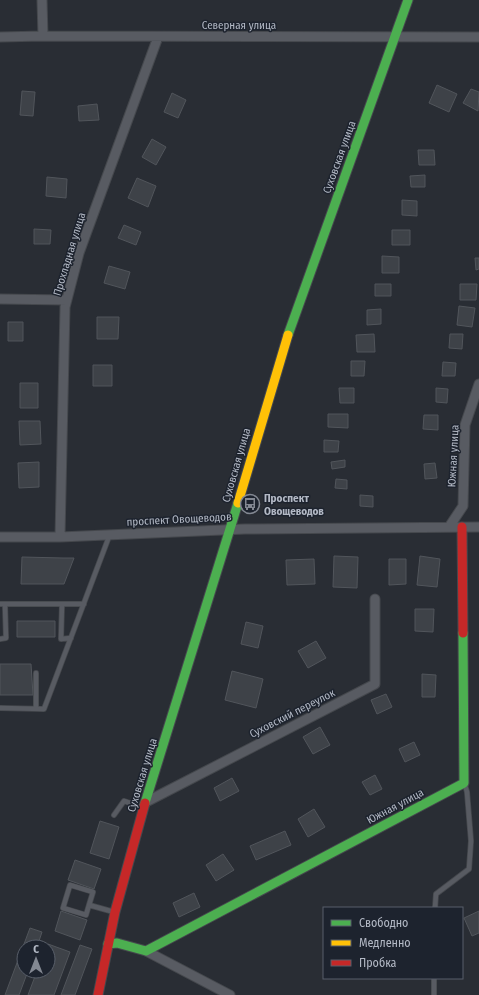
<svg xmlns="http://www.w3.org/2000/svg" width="479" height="995" font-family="'Fira Sans Condensed',sans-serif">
<rect width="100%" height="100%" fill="#292d34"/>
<path fill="#3e4248" stroke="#51555b" d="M437 85 457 94 449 112 429 103Z
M471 89 479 92 478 111 463 103Z
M22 91 35 92 33 116 20 115Z
M172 93 186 100 178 118 164 112Z
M97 104 99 120 79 121 78 106Z
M152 139 166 147 156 165 142 157Z
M418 150H434L435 165H419Z
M425 175V187H411L410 176Z
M47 177 67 179 66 198 46 196Z
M137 178 156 186 148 207 128 198Z
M402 200 417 201V216L402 215Z
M124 225 141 232 136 245 118 238Z
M34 229 51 230 50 244H34Z
M392 230H410V245H392Z
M382 256 399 257V273H382Z
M475 258H479V269L476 270Z
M109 266 130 272 125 289 104 283Z
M375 284H391V296H375Z
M460 284H477L476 300H460Z
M459 306 475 308 472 327 457 325Z
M381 309V324L367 325V310Z
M97 317H119L118 339H97Z
M8 322H23V341H8Z
M374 334 375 352H357L356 335Z
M450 334H463L462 349 449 348Z
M351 361H365L364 376H351Z
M443 362 456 363 455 376H442Z
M93 365H112V386H93Z
M20 383H38V408H20Z
M339 388H354V403H340Z
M436 388 448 389 447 403 436 402Z
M328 414H348V428L328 427Z
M424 415H438V430L423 429Z
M19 421H40L41 444 20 445Z
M324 440 339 441 338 452H324Z
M345 460V467L332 469 331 462Z
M39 462V487L19 488 18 463Z
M435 463 437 478 425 479 424 464Z
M336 479 347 480V489L335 488Z
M360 495 373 496V507L360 506Z
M334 556 358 557 357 588 333 587Z
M420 556 440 559 437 587 417 585Z
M22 557 63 558H74L64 584H21Z
M314 559 315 584 287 585 286 560Z
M389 559H406V584L389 585Z
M415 609H434L433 632 415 631Z
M17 621H55V637H17Z
M246 622 263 626 258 648 241 644Z
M316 641 326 658 308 668 298 651Z
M0 664H31L33 695H0Z
M232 671 263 679 256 708 225 700Z
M422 674 436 675 435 697H422Z
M386 694 392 707 377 714 371 700Z
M320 727 330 745 313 754 303 737Z
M414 742 420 755 405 762 399 749Z
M375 775 382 789 370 795 362 782Z
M232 778 239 791 220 801 214 788Z
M314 809 325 827 308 837 298 819Z
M100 821 119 827 109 859 90 853Z
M285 831 291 845 256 860 250 846Z
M223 854 234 870 216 881 206 865Z
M75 860 101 869 94 889 68 880Z
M194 893 200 907 179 917 173 903Z
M61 911 87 920 80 940 55 931Z
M479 911V933L472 936 464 918Z
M30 928 42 932 37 947H24V971H28L19 995H5Z
M48 944 70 952 54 995H28L37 971H48V947H47Z
M80 945 92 949 75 995H61Z"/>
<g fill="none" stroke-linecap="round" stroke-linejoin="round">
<g stroke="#45484d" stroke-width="6">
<path id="lane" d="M0 604H84
M62 604 61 639 71 638
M0 639 6 638 5 605
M36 673V708
M0 708 44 709 110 534
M114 815 124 801 142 807
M89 905 86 915 63 908 70 885 93 892 89 905 114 912
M435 908 436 894 469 869 471 841 467 792 465 785
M434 995V978"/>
</g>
<g stroke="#45484d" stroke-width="11">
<path id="street" d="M42 0 43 36
M0 37 43 36 479 37
M0 299 67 300
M449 527 463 506 465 425 479 384
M0 537H60L245 529 479 527
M60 537 65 307 79 253 158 37
M146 802 375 684V599
M146 951 230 995"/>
</g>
<g stroke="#45484d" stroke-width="11">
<path id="fast" d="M288 335 408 0
M145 803 238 503
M108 944 117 943 146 951 464 783 463 633"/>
</g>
<g stroke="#45484d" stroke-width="11">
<path id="slow" d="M238 503 288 335"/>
</g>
<g stroke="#45484d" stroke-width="11">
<path id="jam" d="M462 527 463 633
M98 995 115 912 145 803"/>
</g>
<use href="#lane" stroke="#585b62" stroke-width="4.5"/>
<use href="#street" stroke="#585b62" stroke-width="9"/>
<use href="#fast" stroke="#4caf50" stroke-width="9"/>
<use href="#slow" stroke="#ffc107" stroke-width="9"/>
<use href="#jam" stroke="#c62828" stroke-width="9"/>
</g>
<defs>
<g id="bus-ring" transform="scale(1)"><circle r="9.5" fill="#1d232e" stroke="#838892" stroke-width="1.5"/><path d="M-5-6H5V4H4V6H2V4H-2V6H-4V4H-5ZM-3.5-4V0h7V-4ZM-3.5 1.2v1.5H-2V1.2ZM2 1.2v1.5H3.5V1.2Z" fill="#838892"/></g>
</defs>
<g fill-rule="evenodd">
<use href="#bus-ring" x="250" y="504"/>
</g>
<g text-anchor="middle" stroke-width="3" stroke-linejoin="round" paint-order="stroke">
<g font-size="11" fill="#b3b9c5" stroke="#1d232e">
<text x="239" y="29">Северная улица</text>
<text transform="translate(339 157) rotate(-70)" y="4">Суховская улица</text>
<text transform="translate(69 254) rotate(-73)" y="4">Прохладная улица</text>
<text transform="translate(453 456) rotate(-87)" y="4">Южная улица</text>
<text transform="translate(236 465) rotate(-74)" y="4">Суховская улица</text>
<text transform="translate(179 519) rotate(-3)" y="4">проспект Овощеводов</text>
<text transform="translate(292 713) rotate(-27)" y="4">Суховский переулок</text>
<text transform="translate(142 775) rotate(-73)" y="4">Суховская улица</text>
<text transform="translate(395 806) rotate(-28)" y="4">Южная улица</text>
</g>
<g font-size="11" font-weight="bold" fill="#b3b9c5" stroke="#1d232e" text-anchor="start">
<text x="264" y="502">Проспект<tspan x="264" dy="13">Овощеводов</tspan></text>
</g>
</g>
<rect x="323" y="907" width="140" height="72" fill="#1d232e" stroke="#595f6a"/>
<rect x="331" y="920" width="20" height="6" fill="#4caf50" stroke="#595f6a"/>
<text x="359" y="927" font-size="12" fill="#b3b9c5">Свободно</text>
<rect x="331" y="940" width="20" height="6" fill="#ffc107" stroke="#595f6a"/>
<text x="359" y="947" font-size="12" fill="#b3b9c5">Медленно</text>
<rect x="331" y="960" width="20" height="6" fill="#c62828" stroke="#595f6a"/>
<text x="359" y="967" font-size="12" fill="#b3b9c5">Пробка</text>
<g transform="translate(36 959)"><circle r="19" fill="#1d232e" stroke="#595f6a"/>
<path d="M0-3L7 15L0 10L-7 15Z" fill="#838892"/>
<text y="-6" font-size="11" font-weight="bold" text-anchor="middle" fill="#b3b9c5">С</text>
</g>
</svg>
